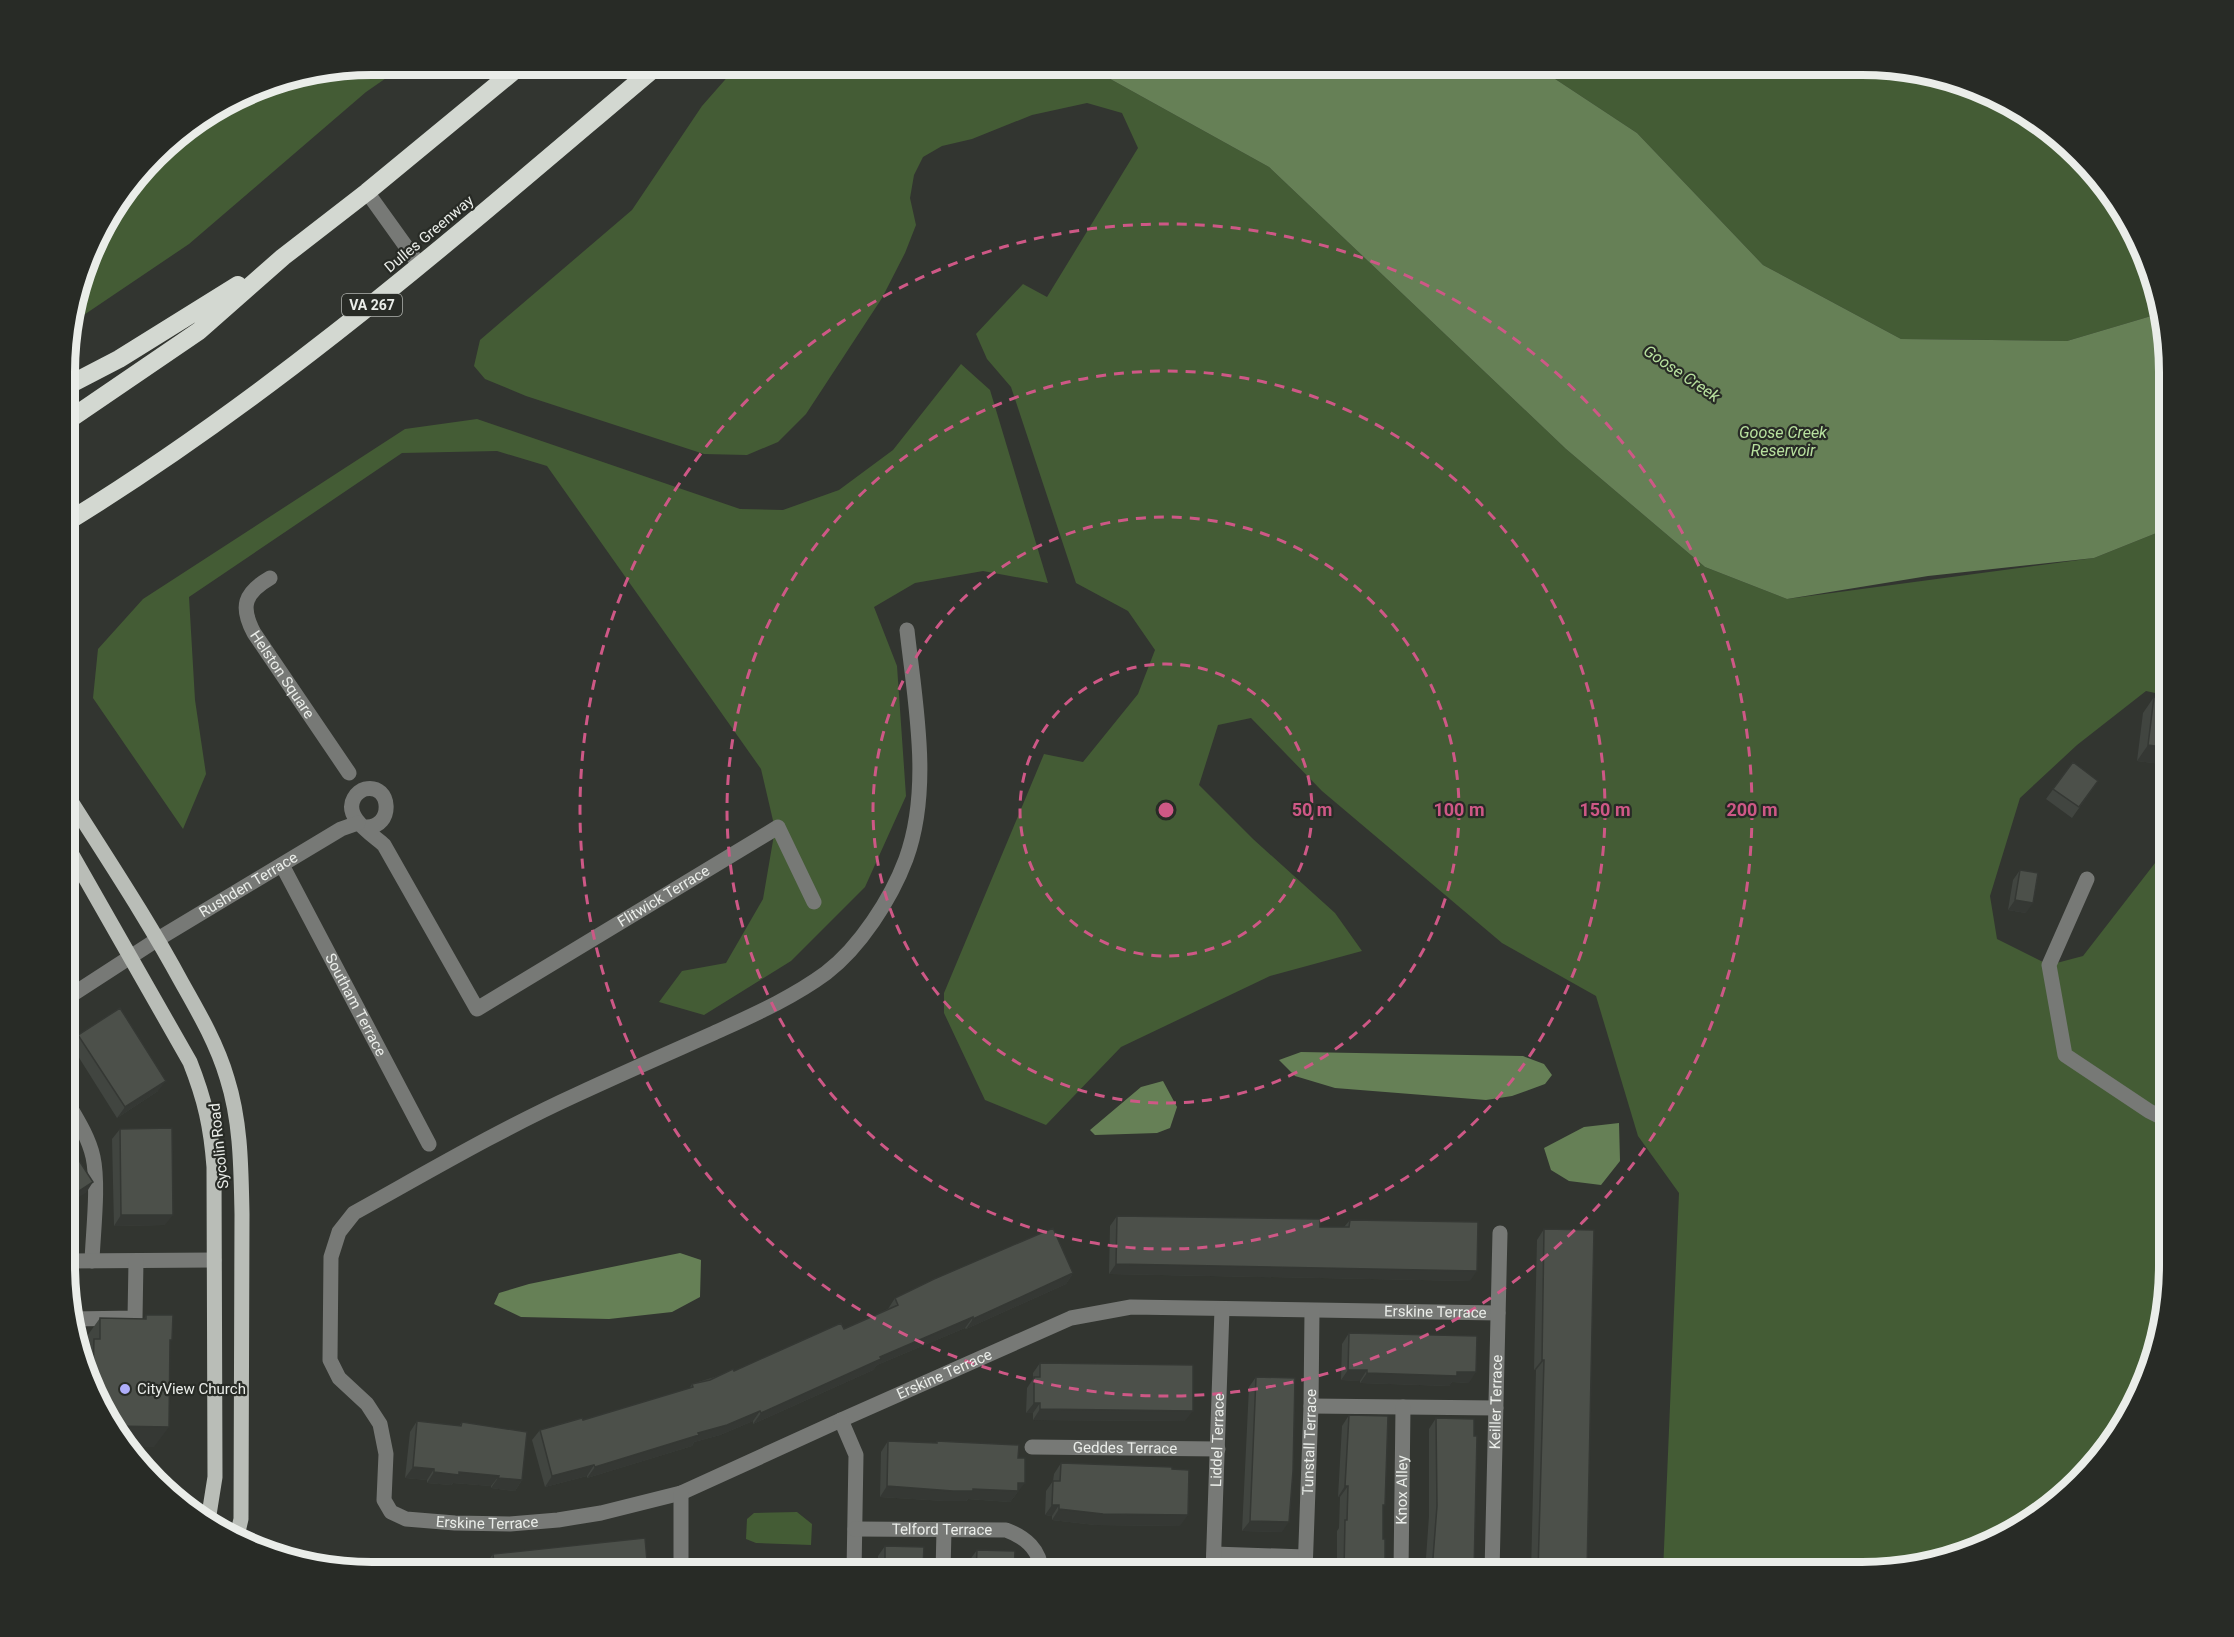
<svg xmlns="http://www.w3.org/2000/svg" width="2234" height="1637" font-family="Roboto,sans-serif">
<rect width="100%" height="100%" fill="#323530"/>
<path fill="#445c35" d="M372 65H405L366 92 189 244 69 325 96 236 169 141 255 88Z
M738 65H1085L1269 167 1566 449 1705 567 1787 599 2094 558 2169 528V696L2146 691 2077 745 2020 798 1990 896 1997 939 2049 965 2083 956 2169 845V1284L2153 1364 2106 1452 2049 1509 1998 1541 1941 1562 1862 1572H1663L1679 1193 1638 1136 1596 996 1502 943 1322 791 1251 718 1218 725 1199 785 1253 839 1335 913 1362 951 1270 976 1121 1047 1046 1125 985 1100 944 1013V993L1044 754 1083 762 1138 694 1155 650 1128 611 1076 583 1011 387 987 359 976 334 1023 284 1047 297 1138 148 1122 113 1087 103 1032 115 972 139 942 146 923 157 914 175 910 198 916 225 905 253 882 298 806 414 778 442 747 455 704 454 526 396 485 379 474 366 480 340 632 210 702 106Z
M1534 65H1881L1979 88 2049 128 2093 170 2138 236 2158 314 2067 341 1901 339 1763 265 1637 133Z
M961 364 990 390 1048 583 983 571 915 583 874 607 897 666 906 796 865 887 791 961 704 1015 659 1002 682 971 726 963 763 899 775 829 761 769 547 466 497 451 402 453 189 597 195 700 206 774 183 829 93 698 98 649 143 599 405 429 477 419 740 509 783 510 839 490 893 450Z
M797 1512 812 1524 811 1545 756 1543 746 1539 747 1519 754 1513Z"/>
<path fill="#668056" d="M1085 65H1534L1637 133 1763 265 1901 339 2067 341 2158 314 2169 353V528L2094 558 1928 576 1787 599 1705 567 1566 449 1269 167Z
M1301 1052 1523 1056 1544 1064 1552 1075 1545 1084 1512 1096 1486 1100 1335 1088 1295 1076 1279 1060Z
M1163 1081 1177 1107 1170 1128 1157 1133 1095 1135 1090 1130 1141 1087Z
M1619 1123 1620 1161 1601 1185 1569 1181 1551 1170 1544 1148 1584 1127Z
M680 1253 701 1260 700 1297 672 1312 609 1319 521 1317 494 1304 499 1293 529 1284Z"/>
<g fill="none" stroke-linecap="round" stroke-linejoin="round">
<g stroke="#777976" stroke-width="15">
<path d="M367 192 420 266"/>
<path id="s1" d="M270 578C244 593 240 607 254 633L349 773"/>
<path id="s2" d="M907 630C915 703 932 788 906 859 891 899 860 947 826 973 792 998 753 1015 714 1033 669 1053 623 1073 578 1094 501 1129 428 1172 354 1213L339 1232 331 1257 330 1360 339 1378 367 1404 380 1424 386 1454 384 1500 391 1512 406 1519 455 1523 510 1524 558 1520 601 1513 681 1493 841 1420 1071 1318 1131 1307 1498 1313"/>
<path id="s3" d="M366 827C394 828 392 783 365 789 361 790 356 794 354 798 343 817 372 834 384 845L477 1009 778 827 814 902"/>
<path id="s4" d="M282 865 429 1144"/>
<path d="M2087 879 2049 965 2065 1055 2149 1111 2169 1121"/>
<path id="s5" d="M67 998 158 939 341 829 358 823"/>
<path d="M67 1102C77 1119 89 1138 93 1157 99 1184 93 1233 92 1261"/>
<path d="M67 1261 214 1260"/>
<path d="M72 1319 135 1318 136 1261"/>
<path d="M1311 1406 1496 1408"/>
<path d="M841 1420 856 1455 854 1572"/>
<path id="s6" d="M1032 1447 1218 1449"/>
<path d="M681 1493V1572"/>
<path id="s7" d="M855 1529 1006 1530C1025 1537 1041 1550 1041 1572"/>
<path d="M1214 1554 1305 1557"/>
<path d="M943 1572 944 1530"/>
<path id="s8" d="M1213 1572 1222 1309"/>
<path id="s9" d="M1305 1572 1311 1406 1312 1311"/>
<path id="s10" d="M1401 1572 1403 1407"/>
<path id="s11" d="M1492 1572 1500 1233"/>
</g>
<path stroke="#b9bdb7" stroke-width="15" d="M67 795C106 857 147 918 182 983 199 1013 217 1044 227 1078 241 1122 241 1168 242 1214L241 1519 237 1536
M67 846 190 1062C205 1100 211 1127 214 1167L215 1477 208 1521"/>
<path stroke="#d3d8d1" stroke-width="18" d="M67 386 119 359 238 285
M67 421 199 331 283 257 367 192 521 65
M67 522C281 391 467 226 658 65"/>
</g>
<path fill="#414540" d="M2154 697 2169 765 2137 761 2143 713Z
M2073 762 2098 781 2072 818 2046 799Z
M2020 870 2026 913 2008 910 2013 880Z
M78 1035 158 1091 117 1118 71 1045Z
M120 1129 165 1225 114 1226 112 1139Z
M1117 1216 1320 1227H1344L1350 1220 1470 1281 1109 1274 1110 1226Z
M1544 1229 1587 1572H1531L1536 1370H1534L1537 1240Z
M1073 1273 1066 1284 966 1329 965 1328 877 1365 873 1370 753 1424V1421L720 1435 694 1442 692 1446 587 1478V1476L545 1487 532 1440 540 1430 583 1420 689 1389 692 1384 734 1371 844 1329 888 1309 895 1298Z
M146 1315 169 1344 154 1447 106 1418 84 1353 85 1351V1339L100 1318 144 1319Z
M1349 1333 1469 1383 1452 1382 1449 1386 1360 1383V1381L1341 1380 1342 1344Z
M1040 1363 1185 1421 1033 1420V1413H1026L1027 1388 1033 1379V1373Z
M1256 1377 1282 1532 1242 1531 1249 1387Z
M1349 1415 1383 1508V1539L1385 1572H1337V1531L1339 1528 1340 1497H1338L1342 1426Z
M1436 1418 1474 1572H1425L1429 1516V1429Z
M417 1421 459 1426 462 1422 522 1480 515 1491 491 1488V1486L453 1483 451 1485 427 1483V1480L405 1478 410 1432Z
M888 1441 936 1443 937 1441 1017 1493 1010 1502 968 1499 966 1501H945L880 1497 881 1452Z
M1061 1463 1180 1526 1095 1525 1052 1520V1516L1045 1515 1046 1491 1053 1481 1054 1474Z
M885 1546 923 1566 926 1572H878V1556Z
M977 1550 1014 1572H969V1561Z
M493 1554 648 1572H487L486 1564Z
M1085 1560 1209 1572H1060L1067 1563H1082Z"/>
<path fill="#353834" d="M2148 745 2169 748V765L2137 761Z
M2015 900 2033 903 2026 913 2008 910Z
M166 1081 158 1091 117 1118 125 1107Z
M93 1182 86 1193 67 1204V1199Z
M121 1215H173L165 1225 114 1226Z
M1116 1264 1477 1271 1470 1281 1109 1274Z
M1073 1273 1066 1284 966 1329 973 1319Z
M973 1317 965 1328 877 1365 873 1370 753 1424 761 1413 880 1357Z
M1542 1360H1544L1536 1370H1534Z
M1348 1370H1367L1360 1381 1341 1380Z
M1457 1372H1476L1469 1383 1452 1382 1449 1386 1360 1383 1367 1373Z
M1034 1403H1040L1033 1413H1026Z
M1040 1409 1193 1411 1185 1421 1033 1420Z
M760 1411 753 1421 720 1435 694 1442 692 1446 587 1478 595 1467Z
M113 1426 169 1427 154 1447H131Z
M594 1465 587 1476 545 1487 552 1476Z
M413 1467 434 1469 427 1480 405 1478Z
M434 1472H459L499 1476 491 1486 453 1483 451 1485 427 1483Z
M498 1478 522 1480 515 1491 491 1488Z
M1018 1483H1025L1010 1502 968 1499 966 1501H945L880 1497 887 1486 973 1489Z
M1345 1486H1348L1340 1497H1338Z
M1052 1505H1059L1052 1516 1045 1515Z
M1059 1509 1188 1515 1180 1526 1095 1525 1052 1520Z
M1250 1521 1289 1522 1282 1532 1242 1531Z"/>
<path fill="#4c504a" stroke="#353834" stroke-width="1.5" d="M2154 697 2169 699V748L2148 745Z
M2073 762 2098 781 2079 807 2053 789Z
M2020 870 2038 873 2033 903 2015 900Z
M120 1008 166 1081 125 1107 78 1035Z
M172 1128 173 1215H121L120 1129Z
M67 1142 93 1182 67 1199Z
M1117 1216 1320 1219V1227H1349L1350 1220 1478 1222 1477 1271 1116 1264Z
M1053 1228 1073 1273 973 1319V1317L880 1357 881 1359 761 1413 760 1411 727 1425 698 1433 699 1435 595 1467 594 1465 552 1476 540 1430 582 1418 583 1420 693 1387 692 1384 710 1380 733 1369 734 1371 841 1323 844 1329 898 1305 895 1298 934 1279Z
M1544 1229 1594 1230 1587 1572H1538L1544 1360H1542Z
M146 1315H173L172 1340H170L169 1427 113 1426 106 1418 96 1391V1374L93 1375 94 1339H100V1318L146 1319Z
M1349 1333 1477 1336 1476 1372H1457V1376L1367 1373V1370H1348Z
M1040 1363 1193 1365V1411L1040 1409V1403H1034V1377H1040Z
M1256 1377 1295 1378 1293 1471 1289 1522 1250 1521Z
M1349 1415 1388 1416 1385 1505H1383V1539H1385V1572H1344L1345 1520H1347L1348 1486H1345Z
M1436 1418 1474 1419V1436H1477L1474 1572H1432L1433 1558 1437 1506Z
M417 1421 461 1426 462 1422 527 1432 522 1480 498 1478 499 1476 459 1472V1475L434 1472V1469L413 1467Z
M888 1441 937 1443V1441L956 1442 1019 1445 1018 1458H1025V1483H1018V1491L973 1489V1491H953L887 1486Z
M1061 1463 1172 1467V1469L1189 1470 1188 1515 1103 1514 1059 1509V1505H1052L1053 1481H1060Z
M645 1538 648 1572H495L493 1554Z
M885 1546 924 1547 923 1566H926V1572H885Z
M977 1550 1015 1551 1014 1572H976Z
M1085 1560 1209 1564V1572H1066L1067 1563H1085Z"/>
<g fill="none" stroke="#ce5886" stroke-width="3" stroke-dasharray="10 8">
<circle cx="1166" cy="810" r="146"/>
<circle cx="1166" cy="810" r="293"/>
<circle cx="1166" cy="810" r="439"/>
<circle cx="1166" cy="810" r="586"/>
</g>
<circle fill="#afaefa" stroke="#282b26" stroke-width="2" cx="125" cy="1389" r="6"/>
<g text-anchor="middle" stroke-width="4.5" stroke-linejoin="round" paint-order="stroke">
<rect fill="#282b26" stroke="#b0b3ae" stroke-width="1.5" x="342" y="294" width="60" height="22" rx="4.5"/>
<g font-size="14" font-weight="bold" fill="#eaede9">
<text x="372" y="310">VA 267</text>
</g>
<g font-size="15" fill="#eaede9" stroke="#282b26">
<text transform="translate(429 234) rotate(-40)" y="5">Dulles Greenway</text>
<text dy="5" stroke="none"><textPath href="#s1" startOffset="117">Helston Square</textPath></text>
<text dy="5" stroke="none"><textPath href="#s5" startOffset="214">Rushden Terrace</textPath></text>
<text dy="5" stroke="none"><textPath href="#s3" startOffset="546">Flitwick Terrace</textPath></text>
<text dy="5" stroke="none"><textPath href="#s4" startOffset="158">Southam Terrace</textPath></text>
<text transform="translate(219 1146) rotate(-96)" y="5">Sycolin Road</text>
<text dy="5" stroke="none"><textPath href="#s2" startOffset="2316">Erskine Terrace</textPath></text>
<text dy="5" stroke="none"><textPath href="#s2" startOffset="1812">Erskine Terrace</textPath></text>
<text dy="5" stroke="none"><textPath href="#s11" startOffset="170">Keiller Terrace</textPath></text>
<text dy="5" stroke="none"><textPath href="#s8" startOffset="132">Liddel Terrace</textPath></text>
<text dy="5" stroke="none"><textPath href="#s9" startOffset="130">Tunstall Terrace</textPath></text>
<text dy="5" stroke="none"><textPath href="#s6" startOffset="93">Geddes Terrace</textPath></text>
<text dy="5" stroke="none"><textPath href="#s10" startOffset="82">Knox Alley</textPath></text>
<text dy="5" stroke="none"><textPath href="#s2" startOffset="1326">Erskine Terrace</textPath></text>
<text dy="5" stroke="none"><textPath href="#s7" startOffset="87">Telford Terrace</textPath></text>
</g>
<g font-size="15" fill="#eaede9" stroke="#282b26" text-anchor="start">
<text x="137" y="1394">CityView Church</text>
</g>
<g font-size="16" font-style="italic" fill="#b8e19f" stroke="#282b26">
<text transform="translate(1682 373) rotate(34)" y="6">Goose Creek</text>
<text x="1783" y="438">Goose Creek<tspan x="1783" dy="18">Reservoir</tspan></text>
</g>
</g>
<path d="M0 0H2234V1637H0ZM372 75H1862A297 297 0 0 1 2159 372V1265A297 297 0 0 1 1862 1562H372A297 297 0 0 1 75 1265V372A297 297 0 0 1 372 75Z" fill="#282b26" fill-rule="evenodd"/>
<path fill="none" stroke="#eaede9" stroke-width="8" d="M372 75H1862A297 297 0 0 1 2159 372V1265A297 297 0 0 1 1862 1562H372A297 297 0 0 1 75 1265V372A297 297 0 0 1 372 75Z"/>
<circle cx="1166" cy="810" r="9" fill="#ce5886" stroke="#282b26" stroke-width="3"/>
<g font-size="18" text-anchor="middle" font-weight="bold" fill="#ce5886" stroke="#282b26" stroke-width="4.5" stroke-linejoin="round" paint-order="stroke">
<text x="1312" y="816">50 m</text>
<text x="1459" y="816">100 m</text>
<text x="1605" y="816">150 m</text>
<text x="1752" y="816">200 m</text>
</g>
</svg>
